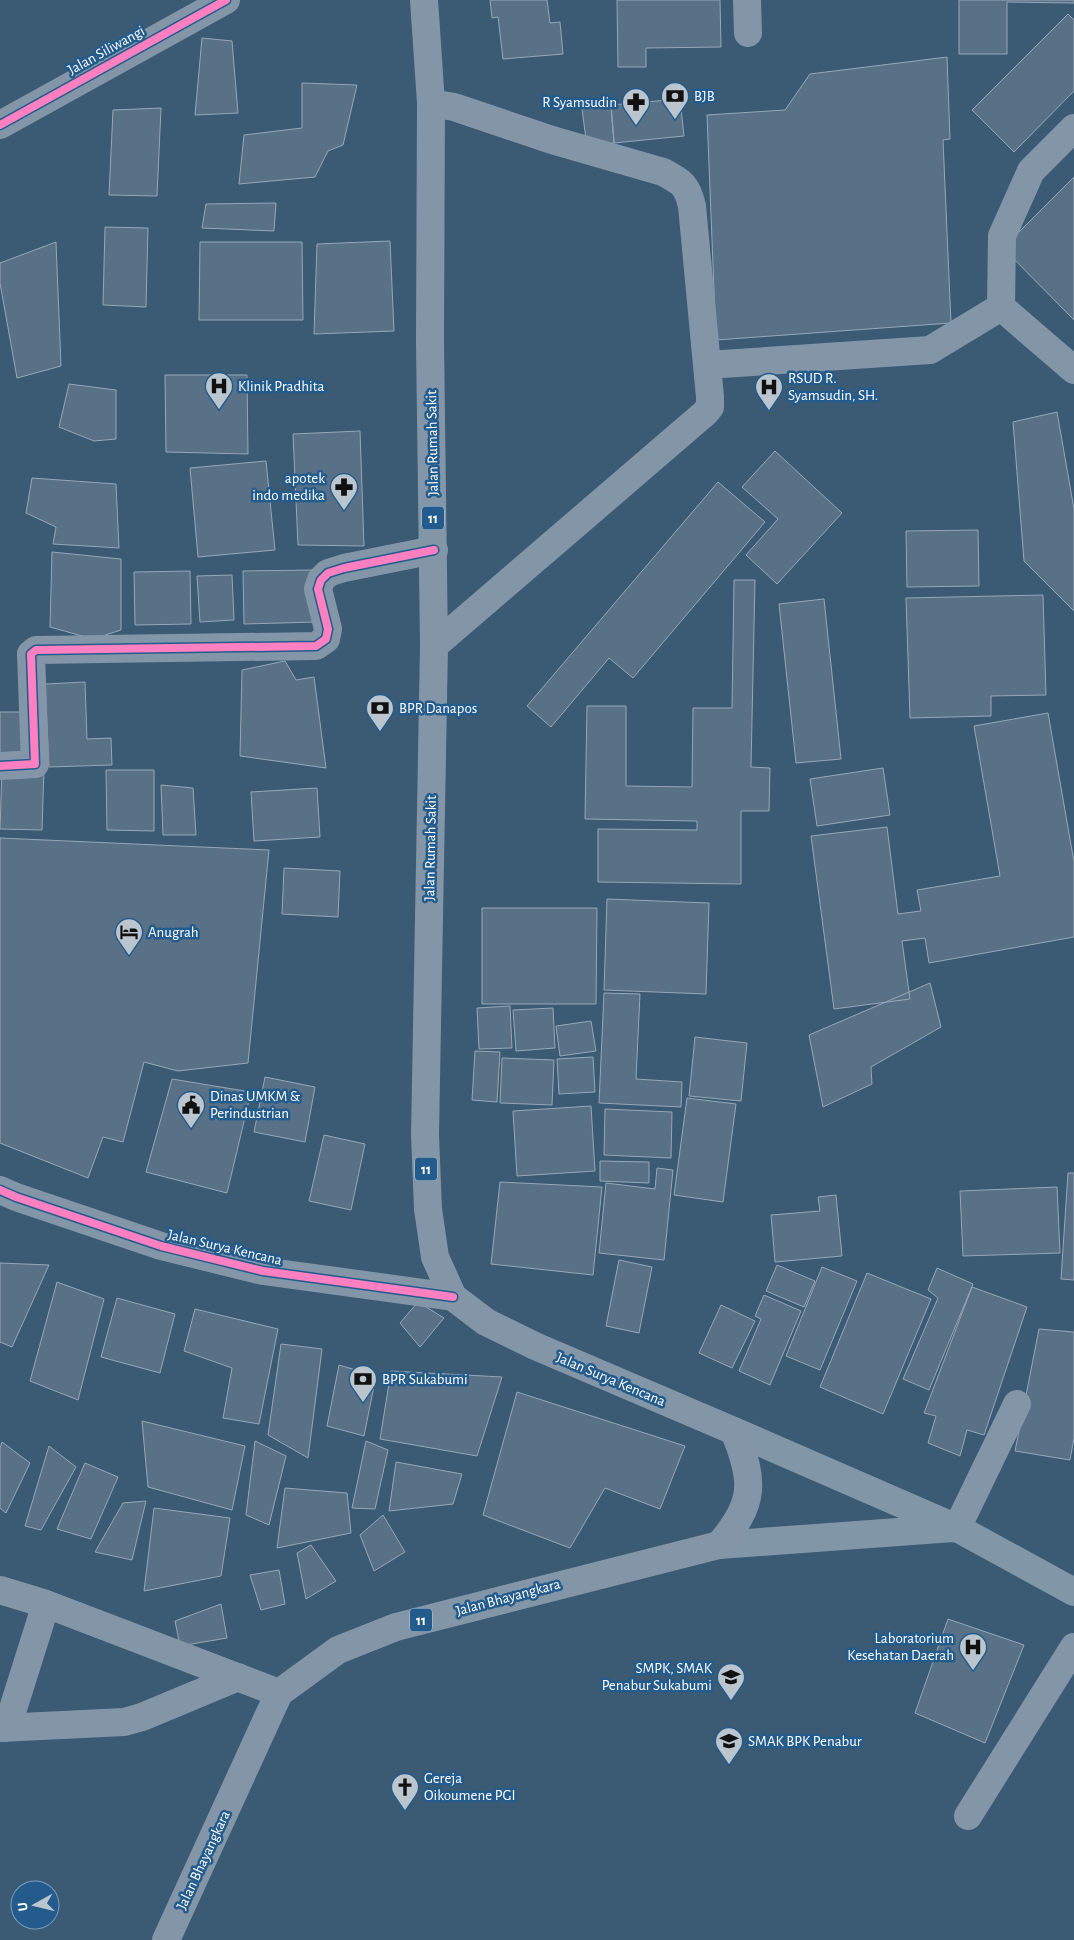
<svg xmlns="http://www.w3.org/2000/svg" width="1074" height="1940" font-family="'Alegreya Sans',sans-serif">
<rect width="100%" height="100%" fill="#3b5a74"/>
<path fill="#597186" stroke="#96a8b7" d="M490 0H547L550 23 560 22 563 54 503 59 498 17 492 18Z
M617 0H720L721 47 646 48V67H618Z
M959 0H1074V3L1007 2V54H959Z
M1068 14 1074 20V91L1014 152 972 110Z
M202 38 232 41 238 113 195 115Z
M947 57 950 139 943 140 951 323 716 340 707 115 785 110 810 74Z
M302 83 357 85 343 145 328 151 315 177 239 184 244 135 302 128Z
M680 99 684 136 614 143 611 105Z
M611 105 614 143 587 147 582 109Z
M161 108 157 196 109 195 113 110Z
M1074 177V320L1003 248Z
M276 203 274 231 202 228 206 204Z
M105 227 148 228 146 307 103 305Z
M390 241 394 331 314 334 317 244Z
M56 242 61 366 17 378 0 283V263Z
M200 242H302L303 320H199Z
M165 375H247L248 454 166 452Z
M69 384 116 390V439L94 441 59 427Z
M1057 412 1074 509V611L1024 561 1013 422Z
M360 431 364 546 298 545 293 434Z
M775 451 842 513 777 584 746 555 778 519 742 487Z
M266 461 275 550 198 557 190 468Z
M32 478 116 484 119 548 53 544 56 527 26 513Z
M718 482 765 522 633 678 609 658 551 727 527 706Z
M978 530 979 586 907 587 906 531Z
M52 552 121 559V630L93 639 50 627Z
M314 570 316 622 244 624 243 571Z
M190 571 191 624 135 625 134 572Z
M232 575 234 620 200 622 197 576Z
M734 580H755L751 767 770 768 769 811H741V884L598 882V829L697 830V821L585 819 587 706H626V786L692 787 693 708H732Z
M1043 595 1046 695 991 696V716L910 718 906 598Z
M824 599 841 759 796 763 779 604Z
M285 661 296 680 314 677 326 768 240 756 242 670Z
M85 682 87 739 111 738 112 765 49 767 45 684Z
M0 712H24V757L0 756Z
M1048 713 1074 862V937L929 963 925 938 902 941 910 999 834 1009 811 836 887 827 898 914 921 911 917 890 1000 876 974 726Z
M2 768 44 769 42 830 0 829Z
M883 768 890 815 817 826 810 779Z
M106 770H154V831L107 830Z
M161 785 193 788 196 835H163Z
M317 788 320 837 254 841 251 792Z
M0 838 269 850 248 1063 178 1071 144 1062 123 1142 103 1137 88 1178 0 1143Z
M284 868 340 871 338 917 282 914Z
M607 899 709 903 706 994 604 990Z
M482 908H597L596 1004H482Z
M930 983 941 1027 871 1067 872 1084 823 1107 809 1035Z
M604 993 640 994 636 1079 682 1082 681 1107 599 1103Z
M510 1006 512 1048 479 1049 477 1008Z
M553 1008 555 1048 516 1051 513 1010Z
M591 1021 596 1051 560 1056 556 1026Z
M695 1037 747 1043 741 1101 689 1096Z
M475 1051 500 1052 497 1102 472 1100Z
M593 1057 595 1092 559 1094 557 1059Z
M502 1058 554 1060 552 1105 500 1103Z
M265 1077 315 1087 305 1142 254 1132Z
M172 1079 251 1092 227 1193 146 1172Z
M687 1098 736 1104 723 1202 674 1195Z
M591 1106 595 1171 517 1176 513 1111Z
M605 1109 672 1112 671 1158 604 1155Z
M324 1135 365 1144 351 1210 309 1201Z
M600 1161 649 1162V1183L600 1181Z
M657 1168 673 1170 664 1260 599 1253 606 1183 655 1189Z
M1068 1173H1074V1280L1061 1279Z
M500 1182 602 1187 593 1275 491 1264Z
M1057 1187 1060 1253 963 1256 960 1191Z
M836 1195 842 1256 775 1262 771 1215 820 1211 818 1197Z
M619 1260 652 1267 639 1333 606 1326Z
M0 1263 49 1265 12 1347 0 1342Z
M777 1265 815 1281 804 1307 766 1291Z
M822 1267 857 1281 820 1370 786 1356Z
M937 1268 973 1284 929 1390 903 1379 938 1298 928 1290Z
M867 1273 931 1299 883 1414 820 1387Z
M57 1282 104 1299 78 1400 30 1381Z
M972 1287 1027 1307 984 1435 967 1430 960 1456 928 1443 936 1416 924 1413Z
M764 1295 801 1311 770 1385 739 1371 761 1319 755 1316Z
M117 1298 175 1314 160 1373 101 1357Z
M418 1302 444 1318 420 1347 400 1323Z
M721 1305 755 1321 732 1368 699 1353Z
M195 1309 278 1329 259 1424 223 1418 232 1368 184 1351Z
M1039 1329 1074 1332V1438L1070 1460 1015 1451Z
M281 1344 322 1349 308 1458 268 1435Z
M339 1365 376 1376 364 1436 327 1426Z
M391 1371 502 1377 477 1456 380 1439Z
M517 1392 685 1446 660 1509 605 1488 570 1548 483 1515Z
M142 1421 245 1446 232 1510 148 1487Z
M255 1441 286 1456 269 1525 246 1515Z
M366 1441 388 1450 375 1509 352 1508Z
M2 1442 30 1463 6 1513 0 1508V1448Z
M49 1446 76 1467 41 1530 25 1526Z
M396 1462 462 1474 453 1504 389 1511Z
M85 1463 118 1477 91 1539 57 1529Z
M285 1488 347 1493 351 1533 277 1548Z
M146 1501 132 1560 95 1552 123 1503Z
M154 1508 230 1518 221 1576 144 1591Z
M383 1515 405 1552 374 1571 360 1535Z
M311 1545 336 1581 306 1599 297 1553Z
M279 1570 285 1604 261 1610 250 1575Z
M221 1604 227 1638 180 1646 175 1621Z
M948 1619 1024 1645 985 1743 915 1713Z"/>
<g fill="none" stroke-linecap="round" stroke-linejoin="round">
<path stroke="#8296a8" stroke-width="28" d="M747 0 748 33
M431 103 454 107 552 140 663 172C682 182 687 185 692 206L710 397V407L705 413 434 646
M0 125 226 0
M1001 307 1074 370
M707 365 930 350 1001 307 1002 236 1031 171 1074 128
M0 766 35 764 31 654 36 650 316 646 326 639 328 629 318 589 321 580 328 573 344 568 434 550
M0 1190 16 1197 161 1246 263 1271 453 1297
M957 1528 1017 1404
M0 1590 46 1604 279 1693
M0 1728 124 1722 142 1717 238 1677
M7 1728 46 1604
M968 1816 1074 1647"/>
<path stroke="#8196a7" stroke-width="28" d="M734 1431 957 1528 1074 1592
M719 1545 953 1528"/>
<path stroke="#8296a7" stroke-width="28" d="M166 1940 279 1693 338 1650 396 1627 719 1545C755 1504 755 1481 734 1431L535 1346 486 1322 453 1297 435 1257 428 1209 425 1135 434 646 430 341 431 103 424 0"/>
<g stroke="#235c8c" stroke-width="11">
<path id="cycleway" d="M0 125 226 0
M0 766 35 764 31 654 36 650 316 646 326 639 328 629 318 589 321 580 328 573 344 568 434 550
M0 1190 16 1197 161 1246 263 1271 453 1297"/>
</g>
<use href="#cycleway" stroke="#ff80c0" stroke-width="8"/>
</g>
<defs>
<g id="bank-pin" transform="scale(1.4375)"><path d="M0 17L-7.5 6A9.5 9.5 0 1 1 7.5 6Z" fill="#bac5ce" stroke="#235c8c"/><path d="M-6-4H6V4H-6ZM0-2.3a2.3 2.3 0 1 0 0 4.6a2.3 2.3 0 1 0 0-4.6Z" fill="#111"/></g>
<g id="pharmacy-pin" transform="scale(1.4375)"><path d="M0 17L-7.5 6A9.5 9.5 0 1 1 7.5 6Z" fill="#bac5ce" stroke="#235c8c"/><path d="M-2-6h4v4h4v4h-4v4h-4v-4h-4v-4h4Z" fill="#111"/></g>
<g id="hospital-pin" transform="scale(1.4375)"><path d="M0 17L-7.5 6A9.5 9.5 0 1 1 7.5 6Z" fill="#bac5ce" stroke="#235c8c"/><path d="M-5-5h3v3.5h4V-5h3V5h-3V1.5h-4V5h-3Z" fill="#111"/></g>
<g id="hotel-pin" transform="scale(1.4375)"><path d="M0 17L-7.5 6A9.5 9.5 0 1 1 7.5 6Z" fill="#bac5ce" stroke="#235c8c"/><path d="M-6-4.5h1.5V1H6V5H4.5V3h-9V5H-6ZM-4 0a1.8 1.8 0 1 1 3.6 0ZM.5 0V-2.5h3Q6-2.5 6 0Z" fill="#111"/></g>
<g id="civic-pin" transform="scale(1.4375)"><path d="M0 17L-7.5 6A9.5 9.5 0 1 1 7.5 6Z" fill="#bac5ce" stroke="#235c8c"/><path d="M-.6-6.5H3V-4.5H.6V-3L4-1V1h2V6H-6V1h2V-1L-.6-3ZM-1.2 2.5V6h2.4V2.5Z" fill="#111"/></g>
<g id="school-pin" transform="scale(1.4375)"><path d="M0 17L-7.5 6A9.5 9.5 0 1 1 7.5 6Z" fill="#bac5ce" stroke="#235c8c"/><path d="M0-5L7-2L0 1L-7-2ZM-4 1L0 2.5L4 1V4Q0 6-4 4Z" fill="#111"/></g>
<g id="church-pin" transform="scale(1.4375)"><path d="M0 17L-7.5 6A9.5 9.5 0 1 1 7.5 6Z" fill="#bac5ce" stroke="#235c8c"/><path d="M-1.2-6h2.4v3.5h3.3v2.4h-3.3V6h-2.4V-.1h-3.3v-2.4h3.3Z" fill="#111"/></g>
</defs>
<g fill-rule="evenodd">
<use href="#bank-pin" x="675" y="96"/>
<use href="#pharmacy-pin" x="636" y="102"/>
<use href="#hospital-pin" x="219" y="386"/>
<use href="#hospital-pin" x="769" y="387"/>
<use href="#pharmacy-pin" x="344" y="487"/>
<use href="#bank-pin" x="380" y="708"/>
<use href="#hotel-pin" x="129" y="932"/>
<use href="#civic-pin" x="191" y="1105"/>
<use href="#bank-pin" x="363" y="1379"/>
<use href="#hospital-pin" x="973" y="1647"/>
<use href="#school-pin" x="731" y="1677"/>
<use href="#school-pin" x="729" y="1741"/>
<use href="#church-pin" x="405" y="1787"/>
</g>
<g text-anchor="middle" stroke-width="5" stroke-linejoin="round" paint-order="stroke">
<g fill="#235c8c" stroke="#bdcedc" stroke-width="1">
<rect x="422" y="506.5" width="22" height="23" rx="4"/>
<rect x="415" y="1157.5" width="22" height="23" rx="4"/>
<rect x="410" y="1608.5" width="22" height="23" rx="4"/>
</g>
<g font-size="14" font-weight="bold" fill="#fff">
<text x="433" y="523">11</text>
<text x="426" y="1174">11</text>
<text x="421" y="1625">11</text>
</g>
<g font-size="15" fill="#fff" stroke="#235c8c">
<text transform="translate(106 50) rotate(-29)" y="5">Jalan Siliwangi</text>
<text transform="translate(432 443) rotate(-91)" y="5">Jalan Rumah Sakit</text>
<text transform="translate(430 848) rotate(-89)" y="5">Jalan Rumah Sakit</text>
<text transform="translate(225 1247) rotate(13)" y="5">Jalan Surya Kencana</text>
<text transform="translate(611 1379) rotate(23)" y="5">Jalan Surya Kencana</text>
<text transform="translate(508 1597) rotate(-15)" y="5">Jalan Bhayangkara</text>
<text transform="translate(203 1860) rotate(-65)" y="5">Jalan Bhayangkara</text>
</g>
<g font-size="15" fill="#fff" stroke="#235c8c" text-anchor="start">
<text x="694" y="101">BJB</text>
<text x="617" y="107" text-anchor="end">R Syamsudin</text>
<text x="788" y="383">RSUD R.<tspan x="788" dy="17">Syamsudin, SH.</tspan></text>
<text x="238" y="391">Klinik Pradhita</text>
<text x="325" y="483" text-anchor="end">apotek<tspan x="325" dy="17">indo medika</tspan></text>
<text x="399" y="713">BPR Danapos</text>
<text x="148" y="937">Anugrah</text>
<text x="210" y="1101">Dinas UMKM &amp;<tspan x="210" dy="17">Perindustrian</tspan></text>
<text x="382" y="1384">BPR Sukabumi</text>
<text x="954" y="1643" text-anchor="end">Laboratorium<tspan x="954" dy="17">Kesehatan Daerah</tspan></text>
<text x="712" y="1673" text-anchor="end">SMPK, SMAK<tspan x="712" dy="17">Penabur Sukabumi</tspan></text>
<text x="748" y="1746">SMAK BPK Penabur</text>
<text x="424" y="1783">Gereja<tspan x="424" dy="17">Oikoumene PGI</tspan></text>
</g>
</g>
<g transform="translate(35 1905) rotate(262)"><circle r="24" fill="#235c8c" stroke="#7b9dba"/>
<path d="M0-4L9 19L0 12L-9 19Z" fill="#bac5ce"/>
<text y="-8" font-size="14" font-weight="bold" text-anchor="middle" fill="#ffffff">U</text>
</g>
</svg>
